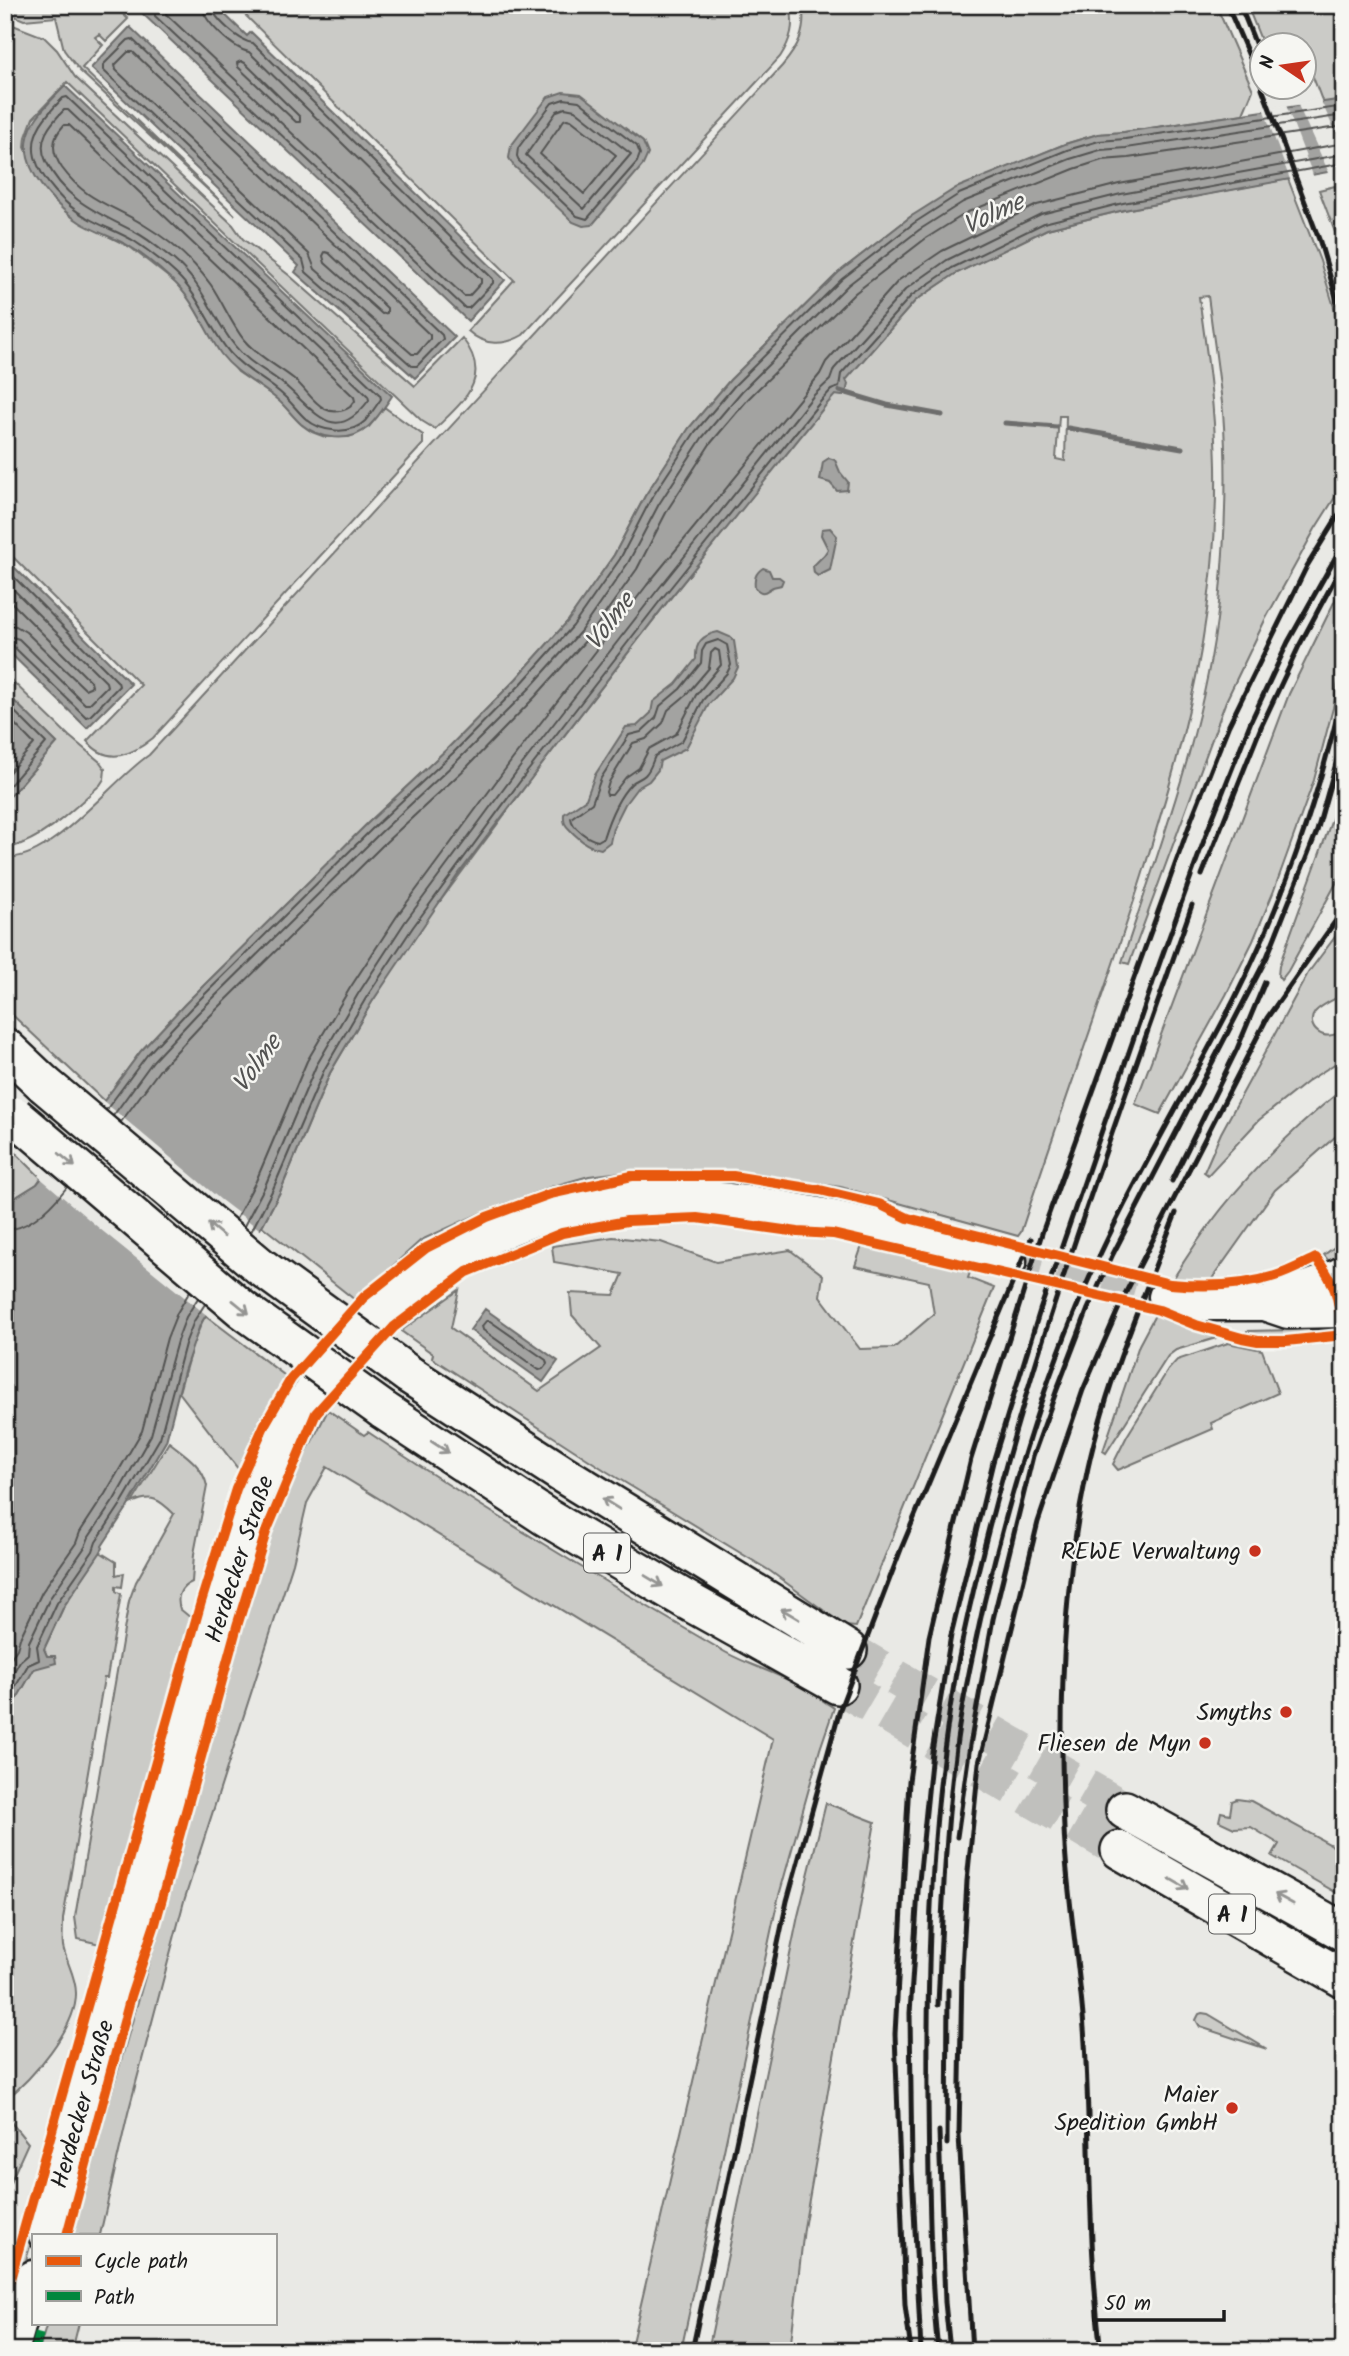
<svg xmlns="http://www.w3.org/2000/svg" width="1349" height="2356" font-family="Kalam,sans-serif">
<rect width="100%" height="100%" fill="#e9e9e5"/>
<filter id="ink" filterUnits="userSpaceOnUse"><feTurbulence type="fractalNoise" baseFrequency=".0143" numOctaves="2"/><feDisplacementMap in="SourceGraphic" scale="14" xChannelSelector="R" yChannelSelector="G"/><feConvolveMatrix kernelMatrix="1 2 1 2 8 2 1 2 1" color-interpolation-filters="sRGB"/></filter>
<g filter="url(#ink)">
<path fill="#cbcbc7" stroke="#747472" stroke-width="2" fill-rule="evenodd" d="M5 5H114L128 19 106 41 99 34 95 37 103 45 82 68 235 215 80 71 64 50 56 17 24 20 5 12Z
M235 5H790C795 25 791 40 780 57L523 335C504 346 484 346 468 331L514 280Z
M802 5H1216L1253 90 1243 114 1124 132 1098 134 1065 144 978 180 910 217 838 273 730 380 689 428 645 496 614 555 568 621 516 679 448 748 368 823 185 1004 141 1051 104 1101 5 1008V790L11 795 57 743 5 692V674L69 736 100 762 105 769 104 779 100 785C72 810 47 837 10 848L8 857C50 862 114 778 149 755L782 66C798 47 807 31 802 5Z
M1247 5H1344V99L1323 103 1313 77 1304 79V46L1263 45Z
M5 22 44 37 57 50 75 77 233 225 243 239 290 276 415 386 462 338C494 378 463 401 435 429L422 421 67 82 33 118 26 137 25 147 39 180 65 210 80 222 130 247 177 284 190 300 213 340 238 372 278 399 302 425 312 432 325 437H349L369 427 384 407 423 435V444L153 738C132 755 108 766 87 741L141 685 5 549Z
M1288 179 1320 261 1334 307 1344 351V483L1315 529 1265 620 1226 701 1129 964 1122 962C1160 845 1206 726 1219 603 1225 541 1228 475 1223 412 1219 374 1213 335 1208 296L1199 297C1207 353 1215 409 1216 466 1217 526 1211 591 1201 650 1188 727 1165 802 1142 876 1104 995 1060 1113 1021 1232L1018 1236 841 1187 734 1171H629L589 1176 550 1187 485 1211 421 1240 355 1300 262 1226 280 1192 330 1073 372 1002 418 931 533 776 668 601 845 380 915 301 955 274 1047 229 1124 210ZM1059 416H1066L1065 461 1056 459Z
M1335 186 1337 192 1344 191V256L1319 190Z
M1344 582V653L1333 708 1314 780 1273 893 1253 941 1226 995 1160 1114 1135 1104 1289 694Z
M1344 786V869L1288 971 1281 980 1278 976 1279 966Z
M1344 925V994C1335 999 1321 1005 1315 1012 1304 1026 1324 1046 1344 1029V1058L1308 1081 1259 1120 1208 1175 1204 1172 1221 1133 1308 973Z
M1344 1088V1129L1275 1190 1211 1280 1190 1283 1172 1281C1216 1206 1276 1142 1344 1088Z
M5 1142 41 1178 37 1184 5 1204Z
M613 1237 661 1242 716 1262 790 1250 823 1275 820 1296 860 1349 894 1348 934 1314 929 1282 855 1266 862 1246 971 1270 968 1278 994 1288 856 1627 845 1626 770 1571 606 1471 432 1358 433 1354 401 1331 459 1290 451 1328 539 1391 601 1348 572 1315 570 1293 614 1295 623 1274 554 1262 552 1246Z
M1344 1240V1263L1336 1270 1324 1255Z
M1156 1313 1220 1337 1176 1350 1168 1356 1106 1453 1103 1451 1139 1345Z
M205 1315 288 1378 262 1421 239 1470 179 1392 192 1346Z
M1332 1326 1333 1334C1303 1338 1276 1339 1247 1336V1331L1293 1330Z
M1228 1343 1262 1350 1278 1393 1211 1423 1213 1429 1118 1470 1113 1464 1127 1436 1168 1370 1177 1360Z
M294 1381 302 1388 116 1946H109C134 1855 159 1765 184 1674 212 1572 238 1472 294 1381Z
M328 1410 364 1435 368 1432C484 1510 605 1582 725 1652 748 1665 775 1672 798 1685 810 1691 822 1700 834 1708L820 1749 778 1899 681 2351H630L773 1739 327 1467 307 1503 293 1563 184 1901 128 2113 100 2235H71L157 1935 240 1628 270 1534 303 1459Z
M169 1442C185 1455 202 1464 207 1486L194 1554 192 1582C180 1587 176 1597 180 1609L191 1618 100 1944 78 1939 75 1917 129 1601 136 1582 174 1514C159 1499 152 1494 132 1503Z
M100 1552 116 1562V1575L124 1573 122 1587 116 1586V1591L121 1594 107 1678H104L63 1919C63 1927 62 1938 63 1946 66 1962 76 1976 76 1993 77 2028 31 2080 5 2100V1719L34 1669 47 1656 44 1649 64 1606Z
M1237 1799 1251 1801 1344 1852V1897L1272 1856 1279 1844 1251 1827 1234 1828 1219 1821 1221 1812 1230 1814 1232 1801Z
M826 1803 875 1822 804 2228 790 2351H708L798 1916Z
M94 1995 100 2001 5 2334V2313Z
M1202 2013 1208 2014 1267 2049 1200 2027 1196 2020 1199 2014Z
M5 2115 28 2143 5 2194Z
M47 2323H79L72 2351H39Z"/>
<path fill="#a3a3a1" stroke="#6d6d6c" stroke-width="2" d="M152 5H215L247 36 251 32 505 280 468 321 143 14Z
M130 27 455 337 415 378 295 272 299 266 91 68Z
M65 86 392 396C385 406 378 418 369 426 351 444 319 439 301 424 293 417 287 408 279 401 260 384 237 375 221 354 204 329 194 299 171 279 158 267 144 255 129 246 113 237 96 232 81 223 60 210 34 183 28 158 21 126 46 106 65 86Z
M563 92 581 94 643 142 648 154 643 165 592 225 583 226 573 222 513 165 509 158 511 146 548 97Z
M1344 99V169L1124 210 1047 229 955 274 915 301 846 380 848 384 846 394 842 396 835 395 826 405 668 601 533 776 457 876 372 1002 330 1073 280 1192 262 1226 200 1325 184 1371 166 1441 127 1508 102 1546 103 1548 100 1553 64 1606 44 1649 47 1656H55L56 1663 34 1669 5 1719V1204L37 1184 104 1101 141 1051 185 1004 368 823 448 748 516 679 568 621 614 555 645 496 689 428 730 380 838 273 910 217 956 188 1065 144 1098 134 1124 132Z
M829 458 835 460 840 472 848 482 847 490 837 491 830 483 820 480 823 462Z
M830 528 837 536 830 570 818 576 814 573 813 566 824 555 828 549 821 535 822 529Z
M5 558 131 684 87 728 5 648Z
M763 568 769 570 772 577H779L783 580 781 585C779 586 776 586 773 587 765 591 764 596 755 588 754 579 755 573 763 568Z
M718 632 730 637 734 641 738 667 733 678 709 704 686 748 660 761 658 770 649 781 637 788 625 804 613 828 610 842 601 849C587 846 584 843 574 834 567 826 563 826 564 814L586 799 595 775 626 727 637 726 651 713 653 702 676 684 696 659C695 643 702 635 718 632Z
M5 692 57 743 11 795 5 790Z
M485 1309 558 1361 543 1382 470 1330Z"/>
<path fill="#e9e9e5" d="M1320 99 1344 151V173L1330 175 1297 103Z
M1286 105 1314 178 1291 182 1263 108Z
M101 1099 221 1200 263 1232 209 1317 100 1229 38 1176Z"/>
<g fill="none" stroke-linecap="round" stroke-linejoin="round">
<path stroke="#525251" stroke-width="2" d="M156 5 155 16 465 308H469L493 283V279L253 43C240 42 213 18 211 5
M165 5 166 14 464 296H469L481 283V279L249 52C234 49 203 22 202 5
M132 39 442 335 443 339 417 366H412L306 272 303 260 103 70V65L128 40Z
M128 52H133L430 335V339L417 354H412L315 269 309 254 116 70 115 65Z
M241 61 245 63 300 117V122H296L238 67 237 63Z
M67 97 380 395 381 399C376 406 371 414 365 421 350 436 321 432 306 419 298 412 292 403 284 396 267 380 245 371 230 353 209 328 200 296 176 274 163 262 148 250 134 241 119 232 101 226 86 217 66 206 41 180 35 157 29 132 47 114 63 98Z
M564 99 579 101 637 146 640 154 637 162 587 219 577 216 519 161 517 156 518 148 552 103Z
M565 108 575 110 631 154 584 209 526 155 557 111Z
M64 110H68L368 396 369 400C336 444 318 415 289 389 272 373 250 365 235 346 212 317 204 285 174 260 162 251 149 239 135 232 99 213 65 201 46 161 36 140 50 124 64 110Z
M567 119 571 120 616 155 584 194 540 154 564 120Z
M64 125H69L354 397 355 401 350 407C343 412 333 413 325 409 312 402 305 388 294 379 278 366 258 357 244 340 231 323 223 303 211 285 194 261 169 240 144 225 111 204 87 202 62 168 51 152 51 139 64 125Z
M325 252 329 253 387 308V313L382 314 325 263 323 256Z
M5 568 118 682 119 686 90 716 86 717 13 646 5 644
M5 581 106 682 107 686 89 704H85L19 639 5 635
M5 596 91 682 92 686 85 689 26 632 16 626 5 625
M718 640 727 645 731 665 727 673 703 700 682 741 655 756C652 762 651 769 645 775 641 779 635 780 631 784 617 798 609 819 603 838L598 841C588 839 572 828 571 818L592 803 601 778 629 735 641 732 656 718 660 706 680 689 701 663 702 651 706 644Z
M715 649 719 651 721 665 696 695 676 734 649 749 639 768 626 777 612 795H607L606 792 609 782 633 743 646 739 663 723 668 710 686 695 709 668 711 653Z
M5 702 46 743 11 784 5 785
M5 714 34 744 5 777
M106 1110 147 1055 191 1008 373 828 453 753 521 684 573 626 620 559 651 499 695 432 735 385 842 279 914 223 959 194 1067 150 1099 141 1125 139 1344 106
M113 1116 153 1061 197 1014 379 834 459 759 528 690 580 632 628 563 659 504 702 438 742 391 848 285 919 230 963 202 1070 159 1100 150 1126 148 1344 115
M121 1122 161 1068 204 1022 386 842 467 767 535 697 587 639 637 569 668 509 710 444 749 398 855 293 925 239 968 212 1074 169 1102 160 1128 158 1344 126
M236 1219 256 1181 307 1061 350 988 397 916 512 760 647 585 820 374 826 362 899 280 942 251 1037 205 1119 184 1344 143
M244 1226 265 1186 316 1066 358 994 405 922 520 767 656 592 814 395 830 380 834 369 906 289 947 260 1041 214 1121 194 1344 154
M5 1230C30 1229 53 1205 67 1187
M251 1232 273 1189 324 1070 366 998 413 927 527 772 663 597 821 401 831 390 839 387 841 374 911 296 952 268 1044 223 1123 203 1344 163
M486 1321H490L546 1360 547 1364 543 1369 539 1370 483 1330 482 1326Z
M5 1666 17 1649 20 1638 42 1592 76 1543 80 1532 105 1494 142 1431 167 1338 177 1313 190 1291
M5 1687 20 1661 28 1654 29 1642 50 1598 85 1547 89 1537 114 1500 151 1435 177 1341 186 1317 198 1298
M5 1705 28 1665 39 1660 37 1646 57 1603 93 1551 96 1542 121 1504 160 1438 185 1344 194 1321 205 1304"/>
<path stroke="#6d6d6c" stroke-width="5" d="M840 391 887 405 942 415
M1005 423 1057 427
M1068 428 1182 448"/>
<path stroke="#c0c0bd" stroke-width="32" stroke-dasharray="32 16" stroke-linecap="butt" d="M1010 1261 1130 1287 1165 1297"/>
<path stroke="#c0c0bd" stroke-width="37" stroke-dasharray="37 18" stroke-linecap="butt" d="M848 1650 1125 1810
M838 1685 1120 1850"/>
<g stroke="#1c1c1c" stroke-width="37">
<path id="primary" d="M1165 1297 1206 1304H1264L1288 1312 1344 1311
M1264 1304C1291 1291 1319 1287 1344 1272
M45 2235 242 1532C255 1497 269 1463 287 1430 369 1284 523 1188 693 1197 801 1203 905 1235 1010 1261
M12 2351 33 2277"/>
</g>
<g stroke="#1c1c1c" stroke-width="42">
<path id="motorway" d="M5 1047 44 1084
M408 1374 561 1473 848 1650
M383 1410 546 1517 688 1601 838 1685
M1125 1810 1344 1932
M1120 1850 1344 1979"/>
</g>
<use href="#primary" stroke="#f6f6f2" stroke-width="32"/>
<use href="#motorway" stroke="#f6f6f2" stroke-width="37"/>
<path stroke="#1c1c1c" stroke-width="5" d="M1227 5 1262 86
M1240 5 1262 60
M1262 88 1320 242 1344 324
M1202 875 1261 727 1299 646 1337 575
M1172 1181 1237 1049 1265 982
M957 1837 970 1745 993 1619 1033 1456 1056 1392 1088 1309 1113 1254 1267 957 1317 831 1344 735
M938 2005C942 1919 945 1833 956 1747 962 1699 974 1650 984 1603 1008 1502 1036 1405 1076 1309 1120 1201 1182 1102 1235 998 1285 899 1319 795 1344 688
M939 2131 945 2302 950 2351
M947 2144 948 1990
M692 2351 787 1901 840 1709 901 1549 1031 1239
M911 2351 905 2305 895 2034 909 1781 929 1637 952 1539 971 1459 1043 1230 1193 815 1228 727 1307 566 1344 506
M921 2351 912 2170 910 2013 918 1891 932 1752 951 1635 993 1462 1040 1310 1160 962 1207 832 1251 721 1288 642 1344 542
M938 2351C929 2267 929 2182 928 2098 927 1944 931 1788 963 1637 1017 1387 1108 1146 1192 905
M972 2351 959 2136 962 1970 967 1881 979 1763 1038 1522 1083 1390 1125 1294 1267 1018 1344 909
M1101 2351C1088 2249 1091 2146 1085 2043 1081 1972 1067 1901 1064 1829 1059 1716 1062 1593 1085 1482 1103 1390 1142 1300 1176 1213"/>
<g stroke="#1c1c1c" stroke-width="42" stroke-linecap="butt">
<path id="motorway-bridge" d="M44 1084 261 1267 408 1374
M15 1116 242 1309 383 1410"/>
</g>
<use href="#motorway-bridge" stroke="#f6f6f2" stroke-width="37"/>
<path stroke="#00873e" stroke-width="9" stroke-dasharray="18 9" stroke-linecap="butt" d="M35 2351 42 2323"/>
<g stroke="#f6f6f2" stroke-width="15">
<path id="cycleway" d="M67 2235 131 1996 155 1924 237 1626 266 1532 316 1413 394 1327 467 1272 562 1233 627 1221 697 1218 798 1232 833 1234 1159 1310 1196 1325 1242 1338 1258 1341H1286L1344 1335
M5 2297 201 1602 236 1489 265 1424 291 1379 364 1297 426 1248 487 1217 550 1194 632 1176H733L820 1190 879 1204 908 1218 1170 1284C1204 1287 1243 1286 1275 1276 1289 1272 1303 1264 1316 1258 1339 1288 1338 1299 1343 1335"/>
</g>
<use href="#cycleway" stroke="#e8590c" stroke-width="10"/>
</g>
<defs><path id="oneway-shaft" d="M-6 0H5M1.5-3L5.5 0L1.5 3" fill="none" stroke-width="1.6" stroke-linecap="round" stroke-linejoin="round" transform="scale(1.75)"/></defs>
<g stroke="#949492">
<use href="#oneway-shaft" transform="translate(67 1160) rotate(40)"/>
<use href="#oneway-shaft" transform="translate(216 1230) rotate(-140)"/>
<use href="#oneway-shaft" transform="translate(241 1307) rotate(39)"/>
<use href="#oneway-shaft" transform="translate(440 1447) rotate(33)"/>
<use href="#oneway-shaft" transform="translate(611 1504) rotate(-148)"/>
<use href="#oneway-shaft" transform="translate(654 1581) rotate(31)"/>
<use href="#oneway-shaft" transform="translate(790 1614) rotate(-149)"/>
<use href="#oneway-shaft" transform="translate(1179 1884) rotate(30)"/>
<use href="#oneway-shaft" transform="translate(1284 1899) rotate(-151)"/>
</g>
</g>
<g fill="#c8321e" stroke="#f6f6f2" stroke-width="2.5">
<circle cx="1255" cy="1551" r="7"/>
<circle cx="1286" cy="1712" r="7"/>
<circle cx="1205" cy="1743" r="7"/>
<circle cx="1232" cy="2108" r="7"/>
</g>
<g text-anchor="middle" stroke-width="5" stroke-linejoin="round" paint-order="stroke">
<g fill="#f6f6f2" stroke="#5d5d5c" stroke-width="2">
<rect x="584" y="1533.5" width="46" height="39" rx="5"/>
<rect x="1209" y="1894.5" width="46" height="39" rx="5"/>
</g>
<g font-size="23" font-weight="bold" fill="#1c1c1c">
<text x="607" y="1561">A 1</text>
<text x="1232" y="1922">A 1</text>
</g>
<g font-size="24" fill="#1c1c1c" stroke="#f6f6f2" text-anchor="end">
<text x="1241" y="1559">REWE Verwaltung</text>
<text x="1272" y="1720">Smyths</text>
<text x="1191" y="1751">Fliesen de Myn</text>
<text x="1218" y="2102">Maier<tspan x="1218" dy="28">Spedition GmbH</tspan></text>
</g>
<g font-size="24" fill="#1c1c1c" stroke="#f6f6f2">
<text transform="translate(239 1559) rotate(-72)" y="8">Herdecker Straße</text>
<text transform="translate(82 2104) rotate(-74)" y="8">Herdecker Straße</text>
</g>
<g font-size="26" font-style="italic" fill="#525251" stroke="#f6f6f2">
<text transform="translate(993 213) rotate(-25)" y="9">Volme</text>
<text transform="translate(609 621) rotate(-53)" y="9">Volme</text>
<text transform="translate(256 1063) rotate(-54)" y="9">Volme</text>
</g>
</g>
<rect width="1349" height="2356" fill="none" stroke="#f6f6f2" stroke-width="28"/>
<rect x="14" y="14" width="1321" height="2328" fill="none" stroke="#1c1c1c" stroke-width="2.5" filter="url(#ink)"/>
<rect x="32" y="2234" width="245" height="91" fill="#f6f6f2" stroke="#9f9f9c" stroke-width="2"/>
<rect x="46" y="2256" width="35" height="10" fill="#e8590c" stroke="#9f9f9c" stroke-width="2"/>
<text x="94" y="2268" font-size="21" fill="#1c1c1c">Cycle path</text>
<rect x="46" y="2291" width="35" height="10" fill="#00873e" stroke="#9f9f9c" stroke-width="2"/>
<text x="94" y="2304" font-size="21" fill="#1c1c1c">Path</text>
<g transform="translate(1283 66) rotate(283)"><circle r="33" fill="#f6f6f2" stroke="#9f9f9c" stroke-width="2"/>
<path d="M0-5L12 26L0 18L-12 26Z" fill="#c8321e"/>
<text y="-10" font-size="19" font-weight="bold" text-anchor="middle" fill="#1c1c1c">N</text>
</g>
<path d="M1094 2310v10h130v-10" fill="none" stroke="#1c1c1c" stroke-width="3.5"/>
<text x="1104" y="2310" font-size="21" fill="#1c1c1c" stroke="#f6f6f2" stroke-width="5" paint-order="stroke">50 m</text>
</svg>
